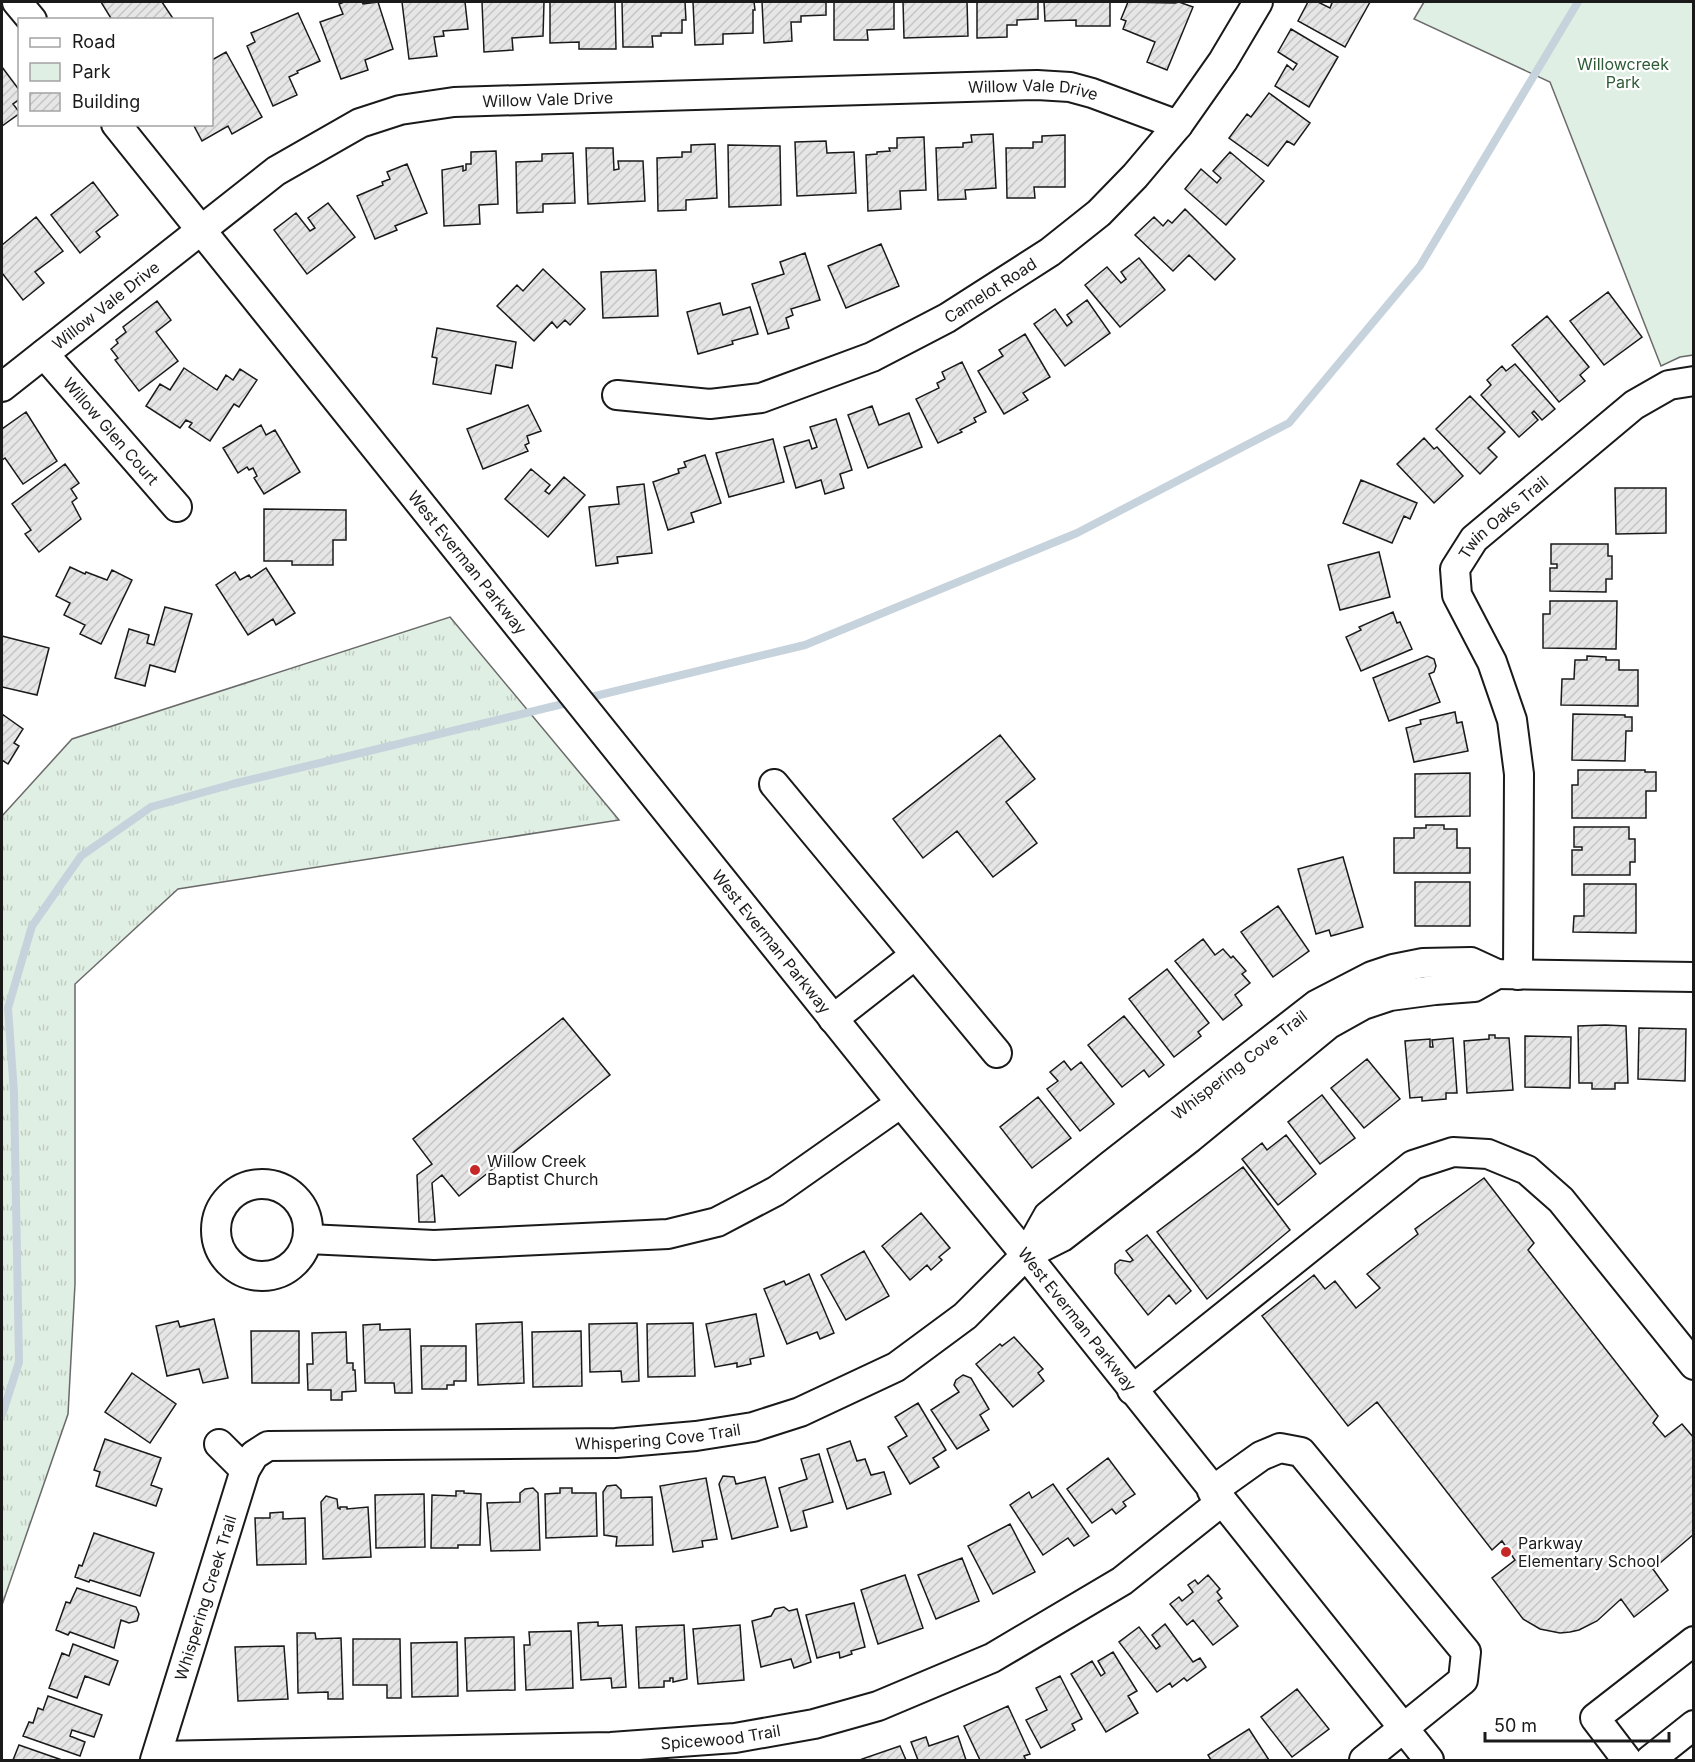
<svg xmlns="http://www.w3.org/2000/svg" width="1695" height="1762" font-family="Inter,sans-serif">
<defs>
<pattern id="grass-tufts" width="24" height="20" patternUnits="userSpaceOnUse" patternTransform="scale(1.5)"><rect width="24" height="20" fill="#e0efe3"/><path d="M3 7l-1-3M5 7V3M7 7l1-3M15 17l-1-3M17 17v-4M19 17l1-3" fill="none" stroke="#c0ccc2"/></pattern>
<pattern id="building-hatch" width="6" height="6" patternUnits="userSpaceOnUse" patternTransform="scale(1.5)"><rect width="6" height="6" fill="#e6e6e6"/><path d="M-1 1l2-2M0 6l6-6M5 7l2-2" fill="none" stroke="#c5c5c5"/></pattern>
</defs>
<rect width="100%" height="100%" fill="#fff"/>
<path fill="url(#grass-tufts)" stroke="#6a6a6a" stroke-width="1.5" d="M450 617 619 820 178 889 75 984V1284L68 1414 2 1605V816L72 739Z"/>
<path fill="#e0efe3" stroke="#6a6a6a" stroke-width="1.5" d="M1424 2H1693V355L1680 357 1661 366 1550 82 1414 19Z"/>
<g fill="none" stroke-linecap="round" stroke-linejoin="round">
<path stroke="#c6d2dc" stroke-width="8" d="M583 699 805 645 1077 533 1289 423 1420 266 1578 2
M2 1415 19 1362 14 1093 8 1008 32 926 81 856 151 807 233 784 571 702"/>
</g>
<path fill="url(#building-hatch)" stroke="#1a1a1a" stroke-width="1.5" d="M101 2H162L174 20H112Z
M344 2H362L363 4 378 2 393 49 365 60 368 70 341 79 320 22 343 14 339 4Z
M402 2H465L468 29 443 31 444 36 434 37 437 56 409 59Z
M482 2H544L543 36 512 38 513 50 484 52Z
M550 2H615L616 49H579V42L550 43Z
M622 2H685L686 20H682V33H661V36H652L653 47H623Z
M693 2H754L755 10H753V33L723 34V44L695 45Z
M762 2H826V15L801 16V22H791L792 41 764 43Z
M834 2H894V29L867 30 868 40H834Z
M903 2H967L968 36 904 38Z
M977 2H1038V19L1017 20V25H1007V37L977 38Z
M1044 2H1110V26H1076V20L1045 21Z
M1128 2 1175 3 1179 2 1193 7 1167 70 1147 62 1155 42 1123 29 1126 21 1121 19Z
M1308 2H1318L1330 8 1332 3 1330 2H1370L1345 47 1298 21Z
M298 13 320 61 297 71 298 73 289 77 297 95 273 106 247 46 255 42 251 33Z
M1291 29 1338 57 1309 107 1275 86 1287 65 1293 70 1297 64 1278 52Z
M226 52 262 117 232 134 228 126 202 141 193 124H212V60Z
M2 67 20 91V99L13 104 20 113 2 126Z
M1269 93 1310 123 1294 145 1287 141 1268 166 1229 138 1247 114 1251 117Z
M993 134 996 188 965 190 966 199 938 200 936 148 963 147V143L972 142 971 135Z
M1065 135V187H1034L1035 198H1007L1006 148H1033V142H1042V136Z
M924 137 926 190 900 191 901 209 868 211 866 155 877 154V152L890 151 889 148H897V138Z
M826 141 827 153 854 152 856 193 797 196 795 142Z
M715 144 717 198 686 200V210L658 211 657 158 682 157V152H691V145Z
M728 145 780 146 781 205 729 207Z
M586 148H613L614 170 619 169 618 161H643L645 201 588 204Z
M496 151 498 204 479 205 480 224 444 226 442 170 463 166V171L466 170V164H471V152Z
M1230 152 1264 181 1226 225 1185 189 1201 169 1217 183 1221 178 1213 171Z
M573 153 575 203 543 204V212L517 213 516 162 542 161V154Z
M407 164 427 213 395 226 397 230 375 239 357 196 383 185 382 182 390 179 387 172Z
M93 182 118 215 96 232 100 237 80 253 51 215Z
M328 203 355 237 307 274 274 230 296 213 310 231 315 228 308 218Z
M1185 209 1235 259 1215 280 1189 255 1173 271 1135 235 1154 217 1163 226 1168 220 1172 223Z
M36 217 63 251 35 272 44 283 23 300 2 273V245Z
M881 244 899 286 846 308 828 266Z
M805 253 820 300 791 309 793 315 786 318 789 328 768 334 752 284 784 274 780 262Z
M1139 258 1165 290 1120 327 1085 285 1107 267 1121 283 1126 279 1121 272Z
M543 269 585 309 570 325 565 320 557 328 552 322 534 341 497 306 517 285 523 291Z
M656 270 658 316 603 318 601 272Z
M1608 292 1642 337 1604 365 1570 321Z
M1087 300 1110 333 1065 366 1034 324 1055 309 1067 326 1072 322 1067 315Z
M157 301 171 320 156 332 178 361 139 391 115 360 118 358 111 349 118 343 116 340 126 332 123 327Z
M720 303 723 315 750 307 758 334 732 341 733 344 698 354 687 312Z
M1547 316 1589 367 1580 375 1585 381 1559 402 1512 345Z
M437 328 516 342 512 368 496 365 491 394 433 384 437 358 432 357Z
M1025 334 1050 377 1023 393 1028 400 1004 414 978 371 1003 356 999 350Z
M962 362 986 412 974 418 976 422 960 430 962 432 938 443 916 399 939 388 937 383 945 379 942 372Z
M1515 364 1555 409 1542 420 1534 411 1532 413 1538 420 1519 437 1481 395 1491 385 1487 380 1502 366 1506 371Z
M184 368 217 390 226 375 233 380 240 369 257 380 239 407 234 404 210 441 189 427 192 423 186 420 180 428 146 406 160 384 170 390Z
M1470 396 1505 432 1488 448 1497 457 1480 474 1436 429Z
M528 405 541 431 527 436 529 443 525 445 528 451 483 469 467 429Z
M872 406 879 425 909 413 922 447 868 468 848 415Z
M26 412 57 461 23 484 5 458 2 460V429Z
M836 419 852 470 840 474 844 488 825 494 821 480 796 488 784 447 809 440 812 449 817 447 810 427Z
M261 425 266 435 275 430 300 472 264 494 254 478 257 476 253 468 249 470 247 467 238 473 223 448Z
M1424 438 1434 449 1437 447 1463 476 1434 503 1397 464Z
M773 439 784 482 729 497 716 453Z
M705 455 721 503 691 513 694 522 668 530 653 482 679 473 678 469 686 467 684 462Z
M65 464 79 483 71 489 77 498 72 502 81 519 39 552 25 534 31 530 12 504Z
M531 469 550 485 545 491 549 494 564 477 585 495 548 537 505 499Z
M1361 480 1417 503 1410 519 1404 516 1392 543 1343 523Z
M644 484 652 553 617 557 618 563 596 566 589 507 619 504 617 487Z
M1615 488H1666V533L1616 534Z
M264 509 346 510V540H333V565H292V561H264Z
M1551 544H1608V556H1612V579H1606V592L1550 591V568H1557V564H1551Z
M1379 552 1390 597 1340 610 1328 565Z
M70 567 85 574 86 572 107 580 112 570 132 580 101 644 80 634 85 625 64 615 70 603 56 596Z
M266 568 295 613 276 625 273 619 248 635 216 585 235 572 240 580 249 575 251 578Z
M1550 601H1617L1616 649 1543 648V614H1550Z
M165 607 192 614 175 672 150 665 145 686 115 678 129 629 149 635 147 643 154 645Z
M1393 612 1397 623 1400 622 1412 649 1361 671 1346 637 1361 630 1359 627Z
M2 636 49 648 37 695 2 687Z
M1427 656 1434 659 1436 666 1434 672 1429 674 1440 702 1389 721 1373 678Z
M1587 656 1606 657V660H1619V670H1638V706L1561 705 1562 679H1574L1575 660H1587Z
M1455 712 1457 723 1462 722 1468 751 1414 762 1406 728 1421 724 1420 720Z
M2 714 23 729 14 743 19 746 8 764 2 760Z
M1573 714 1625 715V717H1632V731H1626L1625 761 1572 760Z
M1000 735 1035 779 1006 802 1037 843 993 877 957 831 923 858 893 819Z
M1578 770H1645V772H1656V791H1646V818H1572V785H1578Z
M1470 773V816L1415 817V774Z
M1426 825H1444V829H1457V848H1470V873H1394V838H1414V828H1426Z
M1574 827H1629V839H1635V862H1630V875H1572V850H1582V847H1574Z
M1343 857 1363 927 1331 936 1329 930 1316 934 1298 869Z
M1415 882H1470V926H1415Z
M1584 884H1636V933L1573 932 1574 916H1584Z
M1278 906 1309 951 1273 977 1241 932Z
M1203 939 1215 955 1223 949 1231 958 1233 956 1246 971 1242 974 1250 983 1235 995 1242 1005 1223 1020 1175 961Z
M1167 969 1209 1023 1198 1032 1201 1036 1174 1057 1129 999Z
M1124 1016 1164 1065 1149 1077 1144 1070 1122 1087 1088 1045Z
M563 1018 610 1075 459 1196 442 1175 432 1183 435 1222H419L417 1175 432 1164 413 1139Z
M1605 1025 1626 1026 1628 1083H1615V1089H1592V1083H1579L1578 1026Z
M1639 1028 1686 1029 1685 1081 1638 1079Z
M1489 1035H1495V1038H1509L1513 1090 1467 1093 1464 1041 1489 1039Z
M1525 1036 1571 1037 1570 1088 1525 1087Z
M1453 1038 1457 1093H1446V1099L1422 1101V1097L1410 1098 1405 1041 1430 1039V1047H1433L1432 1040Z
M1367 1059 1400 1099 1364 1128 1331 1088Z
M1064 1061 1071 1070 1081 1062 1114 1104 1080 1131 1047 1089 1058 1081 1050 1072Z
M1322 1095 1355 1138 1320 1164 1288 1122Z
M1038 1097 1071 1138 1032 1168 1000 1127Z
M1286 1135 1316 1174 1278 1205 1242 1159 1262 1143 1267 1150Z
M1243 1167 1290 1230 1207 1299 1157 1232Z
M1484 1178 1534 1243 1528 1250 1658 1416 1653 1423 1665 1437 1682 1424 1694 1438V1534L1653 1569 1668 1590 1634 1617 1621 1599 1597 1621 1579 1630 1570 1632 1560 1633 1540 1629 1523 1619 1492 1578 1515 1560 1502 1541 1492 1550 1377 1402 1348 1426 1262 1316 1314 1275 1325 1289 1335 1281 1356 1308 1380 1288 1367 1274 1418 1234 1415 1229Z
M921 1213 950 1248 939 1257 942 1260 931 1270 927 1265 910 1280 882 1246Z
M1147 1235 1191 1291 1176 1304 1169 1295 1148 1315 1115 1273V1264L1120 1260 1130 1262 1133 1260 1126 1251Z
M864 1251 889 1296 846 1320 821 1275Z
M809 1274 834 1333 820 1339 817 1332 787 1344 764 1289 784 1281 786 1285Z
M756 1314 764 1356 750 1359 751 1364 737 1367V1363L715 1367 706 1324Z
M214 1319 228 1378 203 1383 199 1369 167 1376 156 1326 178 1321 180 1327Z
M522 1322 524 1383 478 1385 476 1324Z
M637 1323 639 1381 622 1382 621 1371 590 1372 589 1324Z
M693 1323 695 1376 648 1377 647 1324Z
M380 1324V1330L410 1329 412 1393H395L394 1383H365L363 1325Z
M251 1331H299V1383H252Z
M581 1331 582 1386 533 1387 532 1332Z
M346 1332 347 1363H353V1370H355L356 1391 342 1392V1400H331V1390H308L307 1364H313L312 1333Z
M1014 1337 1043 1369 1038 1373 1044 1381 1013 1407 976 1364 1000 1344 1002 1346Z
M421 1346H466V1381H454V1385H447V1389H422Z
M132 1373 176 1404 150 1443 105 1412Z
M963 1375 971 1378 989 1409 980 1415 989 1430 957 1449 931 1410 959 1392 954 1385 956 1380Z
M918 1403 946 1450 933 1458 939 1467 910 1484 888 1447 907 1436 895 1417Z
M105 1439 161 1458 151 1485 162 1489 156 1506 96 1486 100 1472 94 1470Z
M850 1441 857 1461 865 1459 871 1475 884 1472 891 1494 847 1509 827 1449Z
M819 1454 833 1502 803 1511 807 1527 791 1531 779 1488 807 1479 801 1459Z
M1108 1458 1135 1494 1123 1502 1126 1506 1116 1514 1112 1509 1092 1523 1067 1489Z
M723 1476 734 1477 736 1484 765 1477 778 1527 732 1539 719 1484Z
M706 1478 717 1539 702 1541 703 1547 673 1552 660 1486Z
M1053 1484 1089 1536 1074 1546 1068 1538 1043 1555 1010 1505 1029 1492 1032 1498Z
M616 1485 621 1490V1498L652 1497 653 1545 616 1546 617 1537 604 1535 603 1492 607 1486Z
M533 1488 538 1493 540 1550 491 1551 487 1503 520 1502V1493L525 1489Z
M560 1488H572V1493H596L597 1536 546 1538 545 1494 560 1493Z
M456 1491H464V1493L481 1494 480 1545H458V1548H431L432 1495 456 1496Z
M424 1494 425 1547 376 1548 375 1495Z
M326 1496 337 1499 338 1508 340 1509V1507H347V1509L368 1507 371 1557 323 1559 321 1502Z
M283 1512V1519L305 1518 306 1564 257 1565 255 1518H270V1513Z
M1010 1524 1035 1572 993 1594 968 1546Z
M94 1533 154 1553 140 1596 90 1580 89 1582 75 1577 79 1565 82 1566Z
M962 1558 979 1601 936 1619 918 1575Z
M905 1575 923 1628 878 1644 861 1590Z
M1208 1575 1220 1589 1217 1592 1222 1598 1218 1601 1238 1626 1213 1645 1193 1620 1187 1625 1170 1604 1179 1597 1182 1601 1193 1592 1188 1585 1195 1580 1198 1584Z
M77 1588 136 1607 139 1614 137 1621 129 1623 121 1620 114 1648 70 1632 68 1635 56 1630 66 1602 70 1603Z
M854 1603 865 1647 851 1651 852 1654 840 1658 839 1652 817 1658 806 1615Z
M784 1607 789 1611 797 1609 811 1662 794 1668 791 1659 761 1667 752 1621 771 1616 775 1609Z
M598 1622V1626L622 1625 626 1687 612 1688 611 1678 581 1680 578 1623Z
M1165 1624 1193 1662 1200 1658 1206 1667 1187 1681 1184 1678 1172 1687 1170 1683 1157 1692 1119 1642 1139 1627 1156 1649 1160 1646 1152 1635Z
M684 1625 687 1679 673 1682V1678H670V1681H664V1687L639 1688 636 1627Z
M740 1625 744 1680 698 1684 693 1629Z
M571 1631 573 1688 526 1690 524 1645H530L529 1632Z
M297 1633H315L316 1639 341 1638 343 1699H328V1692L298 1693Z
M514 1637 515 1690 467 1691 465 1638Z
M353 1639H400L401 1698H387V1685H353Z
M457 1642 458 1696 412 1697 411 1643Z
M73 1644 118 1661 109 1685 85 1676 77 1698 49 1688 62 1653 69 1656Z
M284 1646 288 1699 238 1701 235 1647Z
M1113 1652 1137 1691 1128 1696 1138 1713 1106 1732 1071 1674 1092 1661 1101 1676 1105 1673 1098 1661Z
M1060 1676 1082 1719 1072 1724 1075 1730 1041 1748 1026 1720 1047 1710 1036 1688Z
M1297 1689 1329 1729 1292 1757 1261 1717Z
M48 1696 102 1715 94 1737 72 1730 70 1736 85 1742 80 1756 23 1736 29 1722 33 1723 38 1708 43 1710Z
M1008 1706 1030 1754 1024 1756 1026 1760H980L964 1726Z
M1249 1729 1269 1760H1211L1208 1755Z
M958 1736 966 1760H918L911 1742 926 1737 929 1746Z
M19 1745 62 1760H13Z
M900 1746 906 1760H863L862 1759Z"/>
<g fill="none" stroke-linecap="round" stroke-linejoin="round">
<g stroke="#1a1a1a" stroke-width="32">
<g id="minor">
<path d="M17 2 32 20"/>
<path id="s1" d="M116 124 901 1103 1026 1255 1429 1760"/>
<path id="s2" d="M44 354 177 507"/>
<path id="s3" d="M2 387 276 171 360 123 400 110 454 102 1037 85 1070 87 1092 93 1178 125"/>
<path id="s4" d="M617 395 710 404 761 398 872 357 947 318 1050 252 1099 213 1135 176 1178 125 1223 61 1258 2"/>
<path d="M774 784 997 1053"/>
<path id="s5" d="M1518 975 1519 774 1512 720 1492 662 1457 595 1455 569 1474 539 1634 405 1669 385 1694 381"/>
<path d="M833 1019 915 955"/>
<circle cx="262" cy="1230" r="46"/>
<path d="M308 1239 434 1245 668 1234 717 1222 776 1191 901 1103"/>
<path d="M1026 1255 1062 1237 1190 1138 1329 1024 1363 1005 1390 996 1435 990 1474 987 1497 974"/>
<path d="M1132 1390 1413 1165 1453 1152 1488 1154 1527 1170 1561 1200 1694 1365"/>
<path d="M219 1444 245 1470"/>
<path d="M1212 1491 1261 1456 1280 1448 1301 1452 1466 1652 1463 1680 1364 1760"/>
<path id="s6" d="M157 1756 611 1747 735 1738 814 1724 878 1706 992 1658 1122 1581 1221 1502"/>
<path id="s7" d="M155 1760 245 1470 254 1455 268 1446 616 1443 696 1436 753 1427 800 1412 896 1367 965 1316 1026 1255 1048 1216 1111 1165 1316 1005 1372 976 1393 969 1423 963 1471 962 1497 974 1694 977"/>
<path d="M1627 1760 1595 1718 1694 1641"/>
<path d="M1650 1760 1694 1725"/>
</g>
</g>
<use href="#minor" stroke="#fff" stroke-width="28"/>
</g>
<g fill="#c62828" stroke="#fff" stroke-width="2">
<circle cx="475" cy="1170" r="6"/>
<circle cx="1506" cy="1552" r="6"/>
</g>
<g text-anchor="middle" stroke-width="4.5" stroke-linejoin="round" paint-order="stroke">
<g font-size="16" fill="#2b5a34" stroke="#fff">
<text x="1623" y="70">Willowcreek<tspan x="1623" dy="18">Park</tspan></text>
</g>
<g font-size="16" fill="#1a1a1a" stroke="#fff">
<text dy="6" stroke="none"><textPath href="#s3" startOffset="1122">Willow Vale Drive</textPath></text>
<text dy="6" stroke="none"><textPath href="#s3" startOffset="636">Willow Vale Drive</textPath></text>
<text dy="6" stroke="none"><textPath href="#s4" startOffset="399">Camelot Road</textPath></text>
<text dy="6" stroke="none"><textPath href="#s3" startOffset="132">Willow Vale Drive</textPath></text>
<text dy="6" stroke="none"><textPath href="#s2" startOffset="102">Willow Glen Court</textPath></text>
<text dy="6" stroke="none"><textPath href="#s5" startOffset="490">Twin Oaks Trail</textPath></text>
<text dy="6" stroke="none"><textPath href="#s1" startOffset="562">West Everman Parkway</textPath></text>
<text dy="6" stroke="none"><textPath href="#s1" startOffset="1048">West Everman Parkway</textPath></text>
<text dy="6" stroke="none"><textPath href="#s7" startOffset="1440">Whispering Cove Trail</textPath></text>
<text dy="6" stroke="none"><textPath href="#s1" startOffset="1534">West Everman Parkway</textPath></text>
<text dy="6" stroke="none"><textPath href="#s7" startOffset="728">Whispering Cove Trail</textPath></text>
<text dy="6" stroke="none"><textPath href="#s7" startOffset="170">Whispering Creek Trail</textPath></text>
<text dy="6" stroke="none"><textPath href="#s6" startOffset="564">Spicewood Trail</textPath></text>
</g>
<g font-size="16" fill="#1a1a1a" stroke="#fff" text-anchor="start">
<text x="487" y="1167">Willow Creek<tspan x="487" dy="18">Baptist Church</tspan></text>
<text x="1518" y="1549">Parkway<tspan x="1518" dy="18">Elementary School</tspan></text>
</g>
</g>
<rect width="1695" height="1762" fill="none" stroke="#1a1a1a" stroke-width="6"/>
<rect x="18" y="18" width="195" height="108" fill="#ffffff" stroke="#a3a3a3" stroke-width="1.5"/>
<rect x="30" y="38" width="30" height="9" fill="#ffffff" stroke="#a3a3a3" stroke-width="1.5"/>
<text x="72" y="48" font-size="18" fill="#1a1a1a">Road</text>
<rect x="30" y="63" width="30" height="18" fill="#e0efe3" stroke="#a3a3a3" stroke-width="1.5"/>
<text x="72" y="78" font-size="18" fill="#1a1a1a">Park</text>
<rect x="30" y="93" width="30" height="18" fill="url(#building-hatch)" stroke="#a3a3a3" stroke-width="1.5"/>
<text x="72" y="108" font-size="18" fill="#1a1a1a">Building</text>
<path d="M1485 1732v9h184v-9" fill="none" stroke="#1a1a1a" stroke-width="3"/>
<text x="1494" y="1732" font-size="18" fill="#1a1a1a" stroke="#ffffff" stroke-width="4.5" paint-order="stroke">50 m</text>
</svg>
